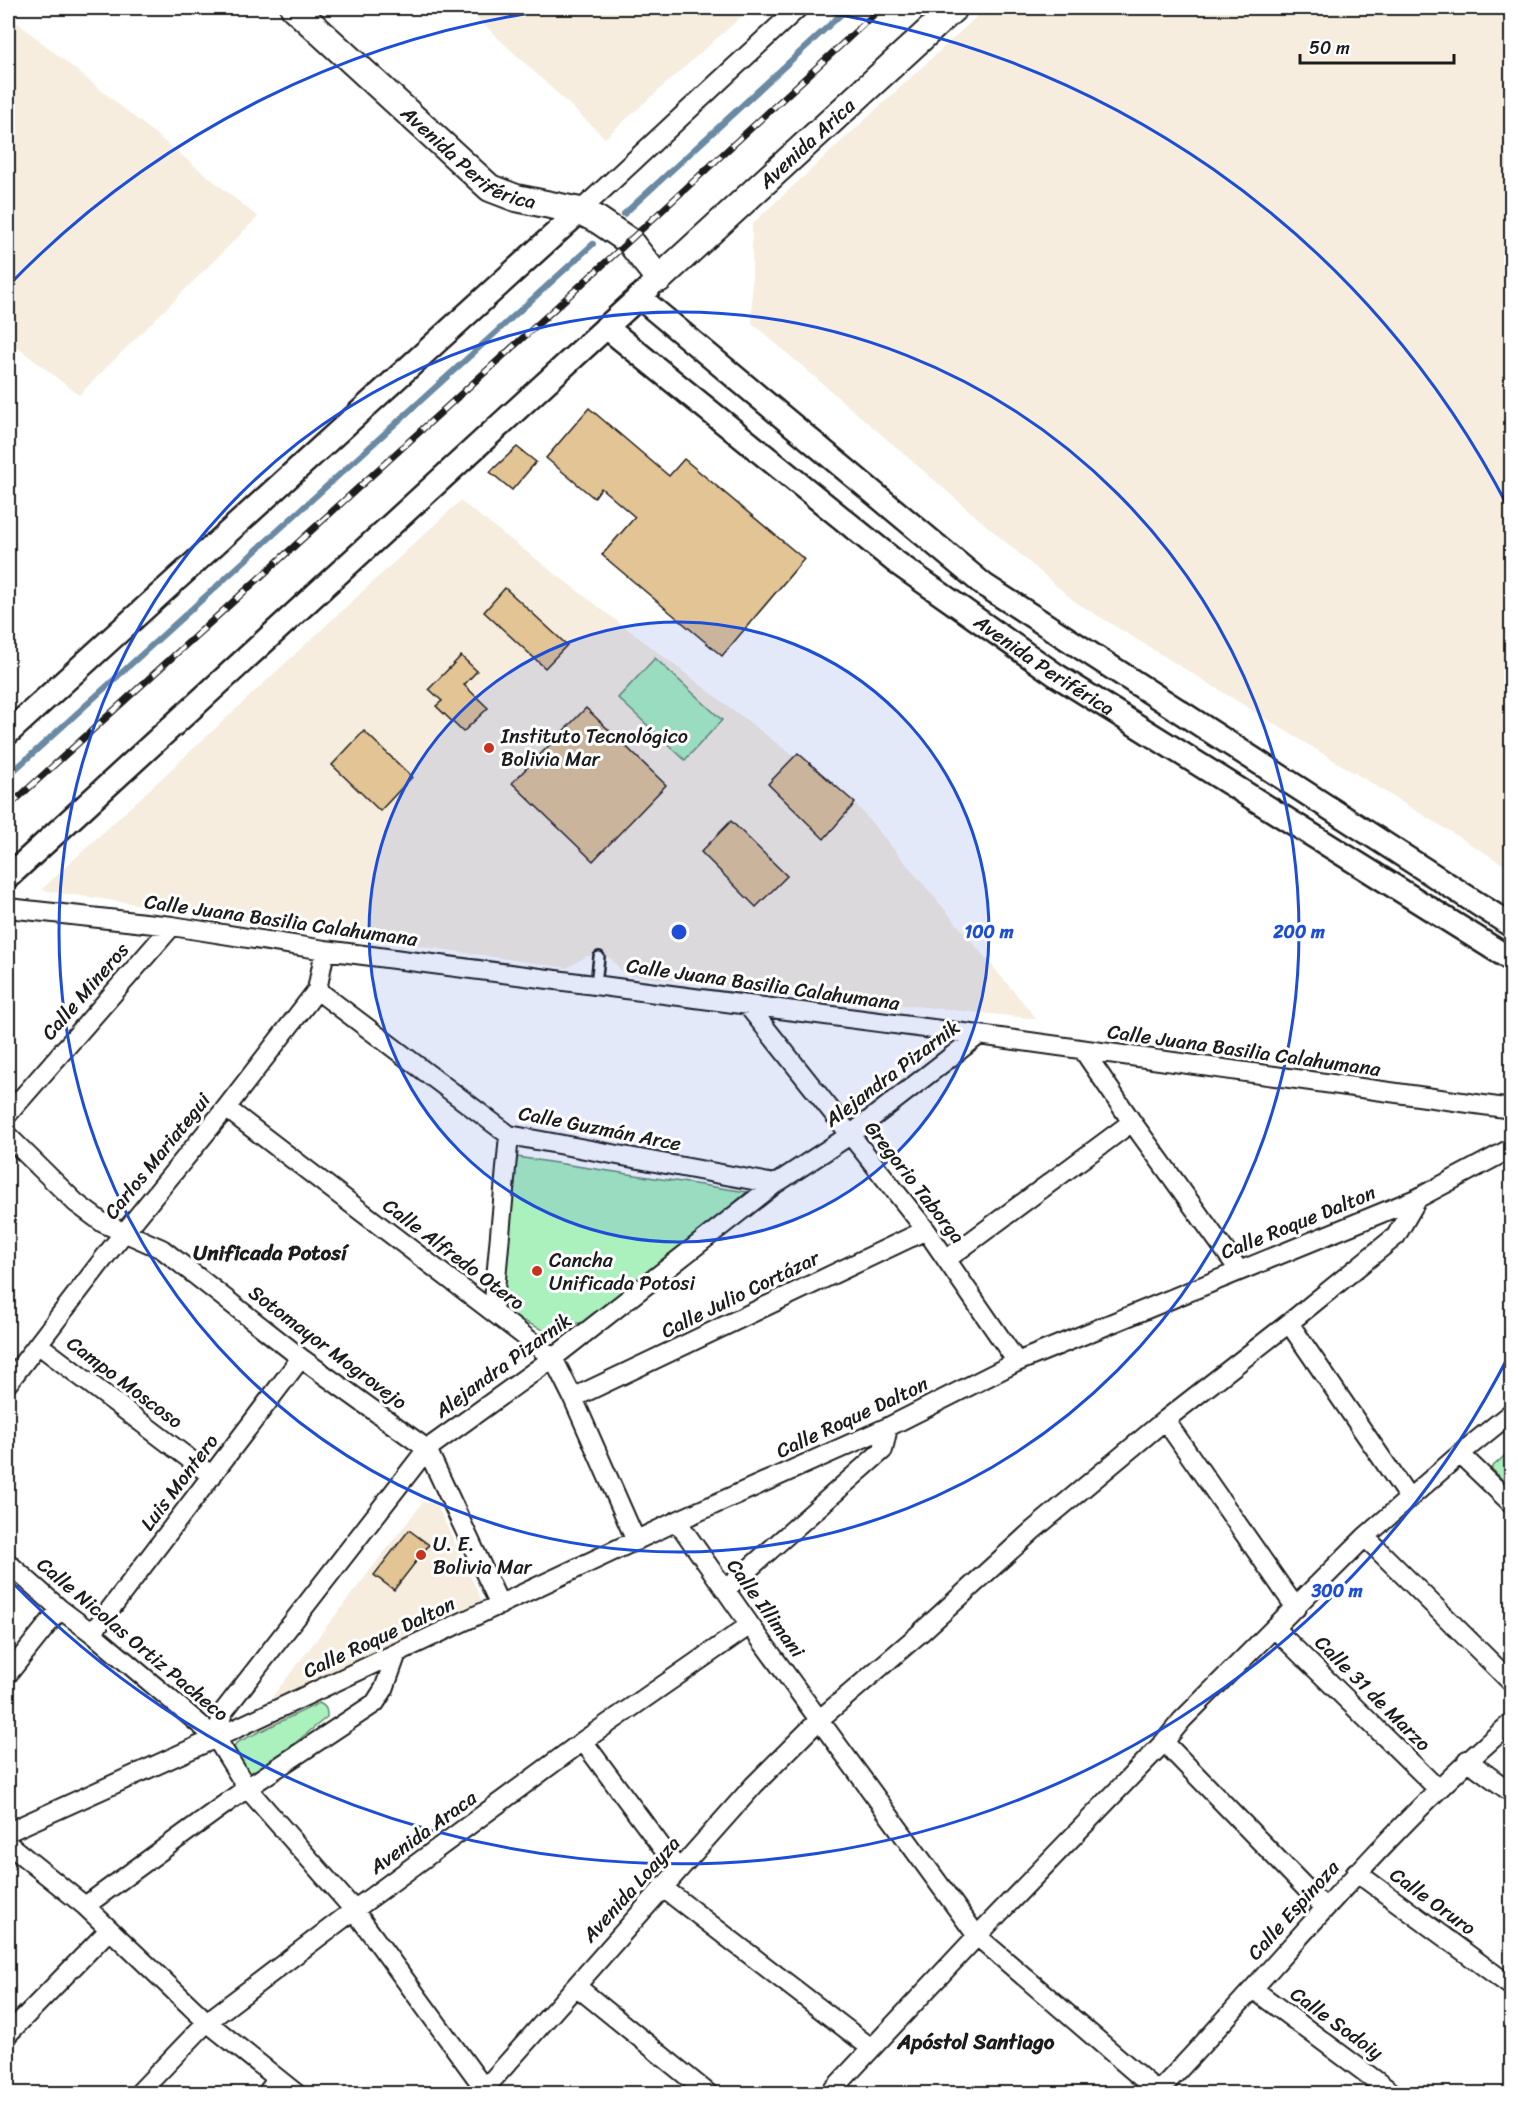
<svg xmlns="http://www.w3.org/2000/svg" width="1519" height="2101" font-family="Sriracha,sans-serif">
<rect width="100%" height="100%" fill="#fff"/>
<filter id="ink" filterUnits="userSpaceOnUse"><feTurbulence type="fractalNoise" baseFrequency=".0167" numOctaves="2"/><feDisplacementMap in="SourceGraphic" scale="12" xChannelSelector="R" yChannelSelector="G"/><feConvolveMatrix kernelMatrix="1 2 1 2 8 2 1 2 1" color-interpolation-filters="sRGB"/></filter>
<g filter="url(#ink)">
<path fill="#f6eddf" d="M466 8H751L605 138Z
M986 8H1511V869L1074 601 752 323V224Z
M8 15 258 217 79 395 8 340Z
M460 501 855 803 1037 1019 625 975 610 958 599 957 587 956 567 968 41 890Z
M423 1502 436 1503 485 1607 274 1700 272 1697Z"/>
<path fill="#aaf1be" stroke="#63866d" stroke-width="1.5" d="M655 658 722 720 685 760 618 698Z
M517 1157 747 1192 596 1322 568 1324 552 1334 499 1310Z
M1511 1450V1488L1491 1468Z
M319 1703C326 1706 327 1709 327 1717L257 1774 247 1771 233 1750 236 1743Z"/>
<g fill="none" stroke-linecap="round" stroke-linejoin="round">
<path stroke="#6a89a2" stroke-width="6" d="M624 214 848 8
M8 776 593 244"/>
</g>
<path fill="#e2c495" stroke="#1c1c1c" stroke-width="1.5" d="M589 408 669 476 684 459 804 559 722 656 602 555 635 517 601 488 594 498 546 458Z
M517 447 536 462 512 490 490 472Z
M505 588 567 645 545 668 484 612Z
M461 656 477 671 464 685 488 708 463 732 436 706 442 701 429 689Z
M586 708 666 785 593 861 512 783Z
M364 731 412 777 380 811 332 765Z
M798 753 855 803 824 839 768 784Z
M731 821 787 876 756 907 701 852Z
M409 1530 429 1545 394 1590 374 1575Z"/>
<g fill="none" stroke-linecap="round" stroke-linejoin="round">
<g stroke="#1c1c1c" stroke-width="14">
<path id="service" d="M596 984 599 957"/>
</g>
<g stroke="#1c1c1c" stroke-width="22">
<path id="minor" d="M580 211 798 8
M8 908 172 926 325 950 979 1035 1512 1109
M317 990 509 1135 775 1184
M748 1006 926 1230 1017 1362
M1083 1050 1132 1122 1239 1270
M226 1108 553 1358 573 1398 636 1541
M8 1114 172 926
M8 1136 76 1203 103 1223 162 1249 301 1358 427 1449 500 1605
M947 1259 1132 1122
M493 1312 509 1135
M1289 1323 1409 1498
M39 1345 212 1476
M8 1383 111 1249 226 1108 317 990 325 950
M573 1398 926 1230
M1165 1420 1296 1608
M1460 1454 1512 1504
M677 1521 750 1625 977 1936 1158 2092
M1365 1537 1512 1683
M8 1563 60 1609 92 1633 216 1738 247 1788 354 1910 484 2088 490 2094
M725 1590 883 1450 888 1427
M1275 1629 1438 1789
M92 1633 301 1358
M8 1674 60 1609
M216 1738 223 1712 427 1449 553 1358 775 1184 850 1135 979 1035
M583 1741 678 1869
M1164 1742 1324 1907
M1467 1760 1512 1793
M8 1832 216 1738 677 1521 888 1427 1017 1362 1418 1198 1512 1148
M8 1844 85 1906 207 2022 297 2094
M1356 1872 1512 1987
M662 1887 871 2048
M85 1906 247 1788 375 1703 384 1689 397 1653
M576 1986 709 2094
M1253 1989 1394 2094
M8 2034 109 1930
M138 2094 207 2022 354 1910 583 1741 750 1625
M266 2094 278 2079
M480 2094 754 1785 820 1719 918 1635 1032 1531 1165 1420 1289 1323 1396 1236 1418 1198
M829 2094 977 1936 1164 1742 1182 1720 1365 1537 1460 1454 1512 1412
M1156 2094C1275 1970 1381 1834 1512 1722"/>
</g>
<g stroke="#1c1c1c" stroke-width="27">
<g id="tertiary">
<path d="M639 297 984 585 1512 926"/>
<path id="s1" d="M606 327 897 563 1056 675 1512 960"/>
<path d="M8 733 580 211"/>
<path d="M8 877 649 288"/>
</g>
</g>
<g stroke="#1c1c1c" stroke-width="30">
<g id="secondary">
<path id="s2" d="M294 8 490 188 516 198 580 211 598 220 629 241 659 279 954 8"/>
</g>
</g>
<use href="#service" stroke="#fff" stroke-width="9"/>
<use href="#minor" stroke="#fff" stroke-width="18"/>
<use href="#tertiary" stroke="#fff" stroke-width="22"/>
<use href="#secondary" stroke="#fff" stroke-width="26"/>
<g stroke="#1c1c1c" stroke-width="7">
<path id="rail" d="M8 807 629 241 881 8"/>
</g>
<use href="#rail" stroke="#fff" stroke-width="4.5" stroke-dasharray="14" stroke-linecap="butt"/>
</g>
</g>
<circle cx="679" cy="932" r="310" fill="#1d4ed8" fill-opacity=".12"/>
<g fill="none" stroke="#1d4ed8" stroke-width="3">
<circle cx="679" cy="932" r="310"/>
<circle cx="679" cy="932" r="620"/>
<path d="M1509 1355A931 931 0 0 1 9 1579M9 285A931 931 0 0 1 566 8M792 8A931 931 0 0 1 1509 509"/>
</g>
<g fill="#c8321e" stroke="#fff" stroke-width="2">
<circle cx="489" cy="748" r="6"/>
<circle cx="537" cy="1271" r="6"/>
<circle cx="421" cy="1555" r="6"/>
</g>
<g text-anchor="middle" stroke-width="6" stroke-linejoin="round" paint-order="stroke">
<g font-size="20" fill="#1c1c1c" stroke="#fff">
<text dy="7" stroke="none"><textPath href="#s2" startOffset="666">Avenida Arica</textPath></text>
<text dy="7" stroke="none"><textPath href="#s2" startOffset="232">Avenida Periférica</textPath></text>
<text dy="7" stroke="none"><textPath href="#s1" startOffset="554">Avenida Periférica</textPath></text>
<text transform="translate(281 920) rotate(8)" y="7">Calle Juana Basilia Calahumana</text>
<text transform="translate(763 984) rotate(8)" y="7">Calle Juana Basilia Calahumana</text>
<text transform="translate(85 991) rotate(-49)" y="7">Calle Mineros</text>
<text transform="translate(1244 1050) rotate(8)" y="7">Calle Juana Basilia Calahumana</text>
<text transform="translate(892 1073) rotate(-37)" y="7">Alejandra Pizarnik</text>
<text transform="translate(600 1128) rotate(11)" y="7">Calle Guzmán Arce</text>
<text transform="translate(157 1156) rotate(-51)" y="7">Carlos Mariategui</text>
<text transform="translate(915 1182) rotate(52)" y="7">Gregorio Taborga</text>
<text transform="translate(1298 1222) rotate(-22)" y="7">Calle Roque Dalton</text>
<text transform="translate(454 1254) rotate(37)" y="7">Calle Alfredo Otero</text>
<text transform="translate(740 1294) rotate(-26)" y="7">Calle Julio Cortázar</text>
<text transform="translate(328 1347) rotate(37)" y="7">Sotomayor Mogrovejo</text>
<text transform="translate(503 1365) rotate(-36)" y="7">Alejandra Pizarnik</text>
<text transform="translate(125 1382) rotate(37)" y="7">Campo Moscoso</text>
<text transform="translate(852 1417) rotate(-25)" y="7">Calle Roque Dalton</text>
<text transform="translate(179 1482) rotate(-53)" y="7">Luis Montero</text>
<text transform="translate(766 1608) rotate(54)" y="7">Calle Illimani</text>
<text transform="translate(379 1637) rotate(-25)" y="7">Calle Roque Dalton</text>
<text transform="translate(133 1639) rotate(40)" y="7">Calle Nicolas Ortiz Pacheco</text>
<text transform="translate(1373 1693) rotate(45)" y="7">Calle 31 de Marzo</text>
<text transform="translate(423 1832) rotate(-36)" y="7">Avenida Araca</text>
<text transform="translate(631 1889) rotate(-48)" y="7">Avenida Loayza</text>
<text transform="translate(1433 1901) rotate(36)" y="7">Calle Oruro</text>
<text transform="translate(1293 1910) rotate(-48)" y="7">Calle Espinoza</text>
<text transform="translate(1337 2023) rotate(36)" y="7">Calle Sodoiy</text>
</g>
<g font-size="20" fill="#1c1c1c" stroke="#fff" text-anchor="start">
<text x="501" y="743">Instituto Tecnológico<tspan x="501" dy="23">Bolivia Mar</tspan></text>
<text x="549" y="1267">Cancha<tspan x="549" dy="23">Unificada Potosi</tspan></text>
<text x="433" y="1551">U. E.<tspan x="433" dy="23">Bolivia Mar</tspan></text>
</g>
<g font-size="21" font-weight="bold" fill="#1c1c1c" stroke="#fff">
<text x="270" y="1260">Unificada Potosí</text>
<text x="976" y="2049">Apóstol Santiago</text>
</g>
</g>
<circle cx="679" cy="932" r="9" fill="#1d4ed8" stroke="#fff" stroke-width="3"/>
<g font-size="18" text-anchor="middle" font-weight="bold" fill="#1d4ed8" stroke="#fff" stroke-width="6" stroke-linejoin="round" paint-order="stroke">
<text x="989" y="938">100 m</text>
<text x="1299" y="938">200 m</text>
<text x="1337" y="1597">300 m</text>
</g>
<rect width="1519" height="2101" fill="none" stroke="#fff" stroke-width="30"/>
<rect x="15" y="15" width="1489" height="2071" fill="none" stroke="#1c1c1c" stroke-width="2" filter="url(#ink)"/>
<path d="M1300 54v9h154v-9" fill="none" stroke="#1c1c1c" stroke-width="3"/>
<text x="1309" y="54" font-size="18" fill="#1c1c1c" stroke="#ffffff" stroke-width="4.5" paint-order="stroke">50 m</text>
</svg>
